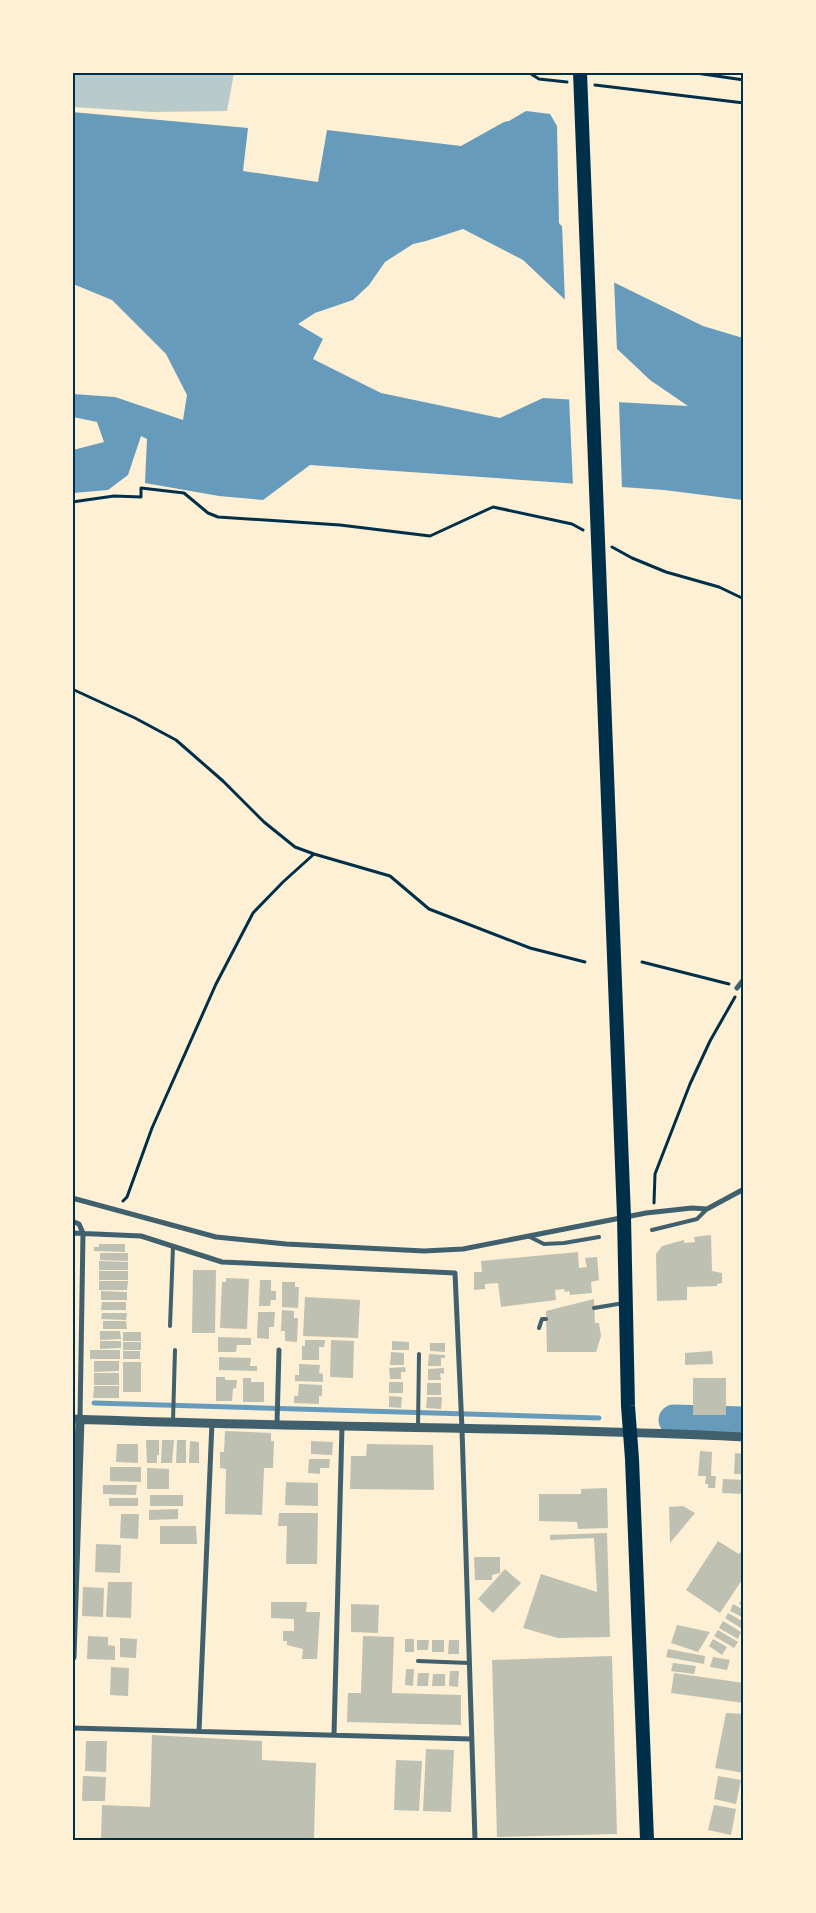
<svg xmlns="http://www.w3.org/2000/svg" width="816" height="1913" font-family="Overpass,sans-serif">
<rect width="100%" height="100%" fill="#fdf0d5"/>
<path fill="#b9caca" d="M72 73H234L227 111 151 112 73 107Z"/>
<path fill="#669bbc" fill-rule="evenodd" d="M526 111 550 114 557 126 559 223 607 279 703 326 743 338V500L664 490 310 465 263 500 219 496 145 483 147 439 141 436 128 475 108 490 73 493V450L104 442 97 422 73 417V394L115 397 183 420 187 395 166 354 112 300 73 284 72 112 248 128 243 171 318 182 327 130 461 146 504 122 509 121ZM463 229 523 260 650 380 688 406 543 398 500 418 381 393 313 359 323 339 298 324 315 313 353 300 369 285 385 262 413 244 426 241Z"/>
<path fill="#fdf0d5" d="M562 224 609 277 614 280 617 351 565 303Z
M569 397 619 401 622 489 573 486Z"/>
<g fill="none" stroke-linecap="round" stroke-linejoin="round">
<path stroke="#669bbc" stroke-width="5" d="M94 1403 599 1418"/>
<path stroke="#669bbc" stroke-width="31" d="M674 1420 744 1422"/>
</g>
<path fill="#bec0b2" d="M711 1235 712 1271 722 1273V1283L717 1284V1286L687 1287V1300L657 1301 656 1254 662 1246 684 1240V1243L695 1242 694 1237Z
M99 1244H125V1252L94 1251V1247H99Z
M578 1252 579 1268 587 1267 585 1258 597 1257 599 1280 591 1282 592 1293 570 1295 569 1291 565 1292 564 1289 555 1290 556 1300 501 1307 498 1283 485 1284V1289L474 1290V1272H482L481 1261Z
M100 1253H128V1261L100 1260Z
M99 1261 128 1262V1270H99Z
M193 1270H216L215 1333H192Z
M99 1271H128V1280H99Z
M226 1278 249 1279 247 1329 220 1328 222 1282H226Z
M260 1280H271V1291H276V1300H271L270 1306H259Z
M99 1281H128L127 1290H99Z
M282 1282H295V1287H299L298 1308 282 1307Z
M101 1291 127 1292V1300H101Z
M305 1297 360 1300 358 1338 303 1336Z
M594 1299 595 1323H599L601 1336 596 1352H547L546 1311Z
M102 1302H126V1310H101Z
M282 1310 294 1311V1318H298L297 1342 285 1341V1331H281Z
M258 1312H275L274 1327H269V1339L257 1338Z
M102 1313H127L126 1320 101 1319Z
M103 1321H126L127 1329H103Z
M100 1331H120L121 1339 100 1340Z
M123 1332H141V1341H123Z
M218 1337 251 1338V1345H237L236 1352H218Z
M305 1340H325L324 1347H319V1360H302V1346H305Z
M331 1340 354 1341 353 1378 330 1377Z
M100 1341H121V1348L100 1349Z
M392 1341 409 1342V1350H392Z
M123 1342H141V1350H123Z
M430 1343H445V1352L430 1351Z
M90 1350H120V1359H90Z
M123 1351H140V1359H123Z
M712 1351 713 1364 685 1365V1353Z
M391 1352 404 1353V1365H390Z
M429 1354 445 1355V1358H441V1366H428Z
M219 1357 251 1358 250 1366H257V1371L219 1370Z
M94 1361H119V1371L94 1372Z
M123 1362H141V1392H123Z
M299 1364 320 1365 319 1373 323 1374V1382L295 1381V1375H299Z
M405 1367 406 1372H401V1379H390L389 1368Z
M444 1368V1374L440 1373 441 1380H428V1369Z
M94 1373H119V1385H94Z
M216 1377H225V1380H237L236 1388 233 1389 232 1401H216Z
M243 1378H251V1382H264V1402H243Z
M693 1378H726V1415H693Z
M389 1382H403V1393H389Z
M427 1383H441V1395H427Z
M299 1384 322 1385V1396H319V1404L294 1403V1396H298Z
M94 1386H119V1398H93Z
M389 1396 402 1397 401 1408 389 1407Z
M427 1397H442L441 1409 426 1408Z
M225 1431 271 1433V1441H274L273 1468H264L262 1515 225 1514 226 1469 220 1468V1452H224Z
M146 1440H159V1455H157V1463H147Z
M162 1440H174L172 1463H161Z
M177 1440H186V1463H176Z
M190 1441 199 1442V1463H189Z
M311 1441 333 1442 332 1455 311 1454Z
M117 1444H138V1463L116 1462Z
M367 1444 433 1445 434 1490 350 1489 351 1456H366Z
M700 1451 712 1452 711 1476H716L715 1488H708V1484H705L706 1476H698Z
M735 1453 744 1454V1474H734Z
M309 1459H330L329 1468H320V1474L308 1473Z
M110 1467H141V1482L110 1481Z
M147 1468 169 1469V1489H147Z
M723 1479 744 1480V1494L722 1493Z
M286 1482 318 1483V1506L285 1505Z
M103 1485H137L136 1495 103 1494Z
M607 1488 608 1528 578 1529 577 1522 539 1521V1494H581V1489Z
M150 1495H183V1506H150Z
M109 1498H138V1506H109Z
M683 1506 695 1513 670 1543 669 1507Z
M178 1509V1519L149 1520V1510Z
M279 1513H318L317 1564H286L287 1526H278Z
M121 1514H139L138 1539 120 1538Z
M160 1526H196L197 1544H160Z
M607 1533 610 1637 558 1638 523 1628 541 1574 597 1592 594 1538 550 1540V1535Z
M718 1541 739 1554 744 1548V1577L720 1613 686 1590Z
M96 1544 121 1545 120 1573 95 1572Z
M474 1557H500V1573L492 1575V1580H475Z
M505 1569 521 1583 493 1613 478 1599Z
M108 1582H132L131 1618 106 1617Z
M83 1587 104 1588 103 1617 82 1616Z
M744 1595V1607L739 1604Z
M271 1602H307L306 1612H320L317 1659H302L303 1649 287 1645V1641H283V1631H294V1619L271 1618Z
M351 1604 379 1605 378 1633 351 1632Z
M733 1604 744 1610V1618L730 1611Z
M728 1613 744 1622V1630L725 1618Z
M723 1621 741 1632 738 1639 719 1628Z
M677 1625 710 1632 698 1652 671 1643Z
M718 1630 738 1642 734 1648 714 1636Z
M88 1636 108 1637V1645L115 1646V1660L87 1659Z
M363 1636 394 1637 392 1693 461 1695V1725L347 1722 348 1693H361Z
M120 1638 137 1639 136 1658 120 1657Z
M405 1639H414V1652H405Z
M713 1639 727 1647 722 1655 709 1646Z
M417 1640H429L428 1650H417Z
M432 1640H444V1652H432Z
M449 1640H459V1654H448Z
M668 1649 705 1656 704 1664 666 1657Z
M612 1656 617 1834 497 1837 492 1660Z
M713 1657 730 1660 727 1670 710 1667Z
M673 1663 696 1666 694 1674 671 1671Z
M111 1667 129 1668 128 1696 110 1695Z
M406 1669H414L413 1686 405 1685Z
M450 1671H459L458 1687 449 1686Z
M418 1673H429L428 1686H417Z
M674 1673 744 1683V1703L671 1693Z
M433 1674H445V1686H432Z
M726 1713 744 1714V1773L715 1768Z
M152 1735 262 1741V1760L316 1763 314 1840H101L102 1805 150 1807Z
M86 1741H107L106 1772 85 1771Z
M426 1749 454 1750 451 1812 423 1811Z
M396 1760 422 1761 419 1811 394 1810Z
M83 1776 106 1777 105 1801H82Z
M718 1776 741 1780 736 1804 714 1799Z
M714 1805 736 1809 731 1835 708 1830Z"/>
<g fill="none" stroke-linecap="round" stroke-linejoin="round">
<path stroke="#003049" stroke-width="3" d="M178 72H180
M528 72 539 79 567 82
M689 72 744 80
M595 85 744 103
M72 502 114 496 141 497V488L184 493 208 513 218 517 340 525 430 536 493 507 572 524 583 530
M612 547 632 558 666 572 719 587 744 599
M72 689 135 718 176 740 223 781 264 822 295 847 314 854 390 876 429 909 530 948 585 962
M642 962 729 984
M123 1201 127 1197 152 1128 216 984 253 913 283 882 314 854
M654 1203 655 1174 690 1084 710 1041 735 997"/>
<path stroke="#3f606c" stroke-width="4" d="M652 1230 697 1219 707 1209
M528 1236 544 1244 564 1243 599 1237
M594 1308 624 1303
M170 1326 173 1247
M539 1328 542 1319H546
M173 1421 175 1350
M418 1427 419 1354
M418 1661 469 1663"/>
<path stroke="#3f606c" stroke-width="5" d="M737 988 744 979
M72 1198 216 1237 286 1244 424 1251 463 1249 646 1213 692 1208 707 1209 744 1189
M72 1221 79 1224 83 1233 80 1419
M72 1233 141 1236 222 1262 455 1273 462 1429 475 1840
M277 1424 279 1350
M72 1728 471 1739
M199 1731 212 1422
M334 1735 342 1426"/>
<path stroke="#3f606c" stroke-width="9" d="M72 1419C296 1428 520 1426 744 1437
M72 1657 80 1419"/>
<path stroke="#003049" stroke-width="14" d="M580 72 624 1217 628 1406 632 1459 647 1840"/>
</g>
<rect width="816" height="1913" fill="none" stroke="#fdf0d5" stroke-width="148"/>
<rect x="74" y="74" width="668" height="1765" fill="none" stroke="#003049" stroke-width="2"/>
</svg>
